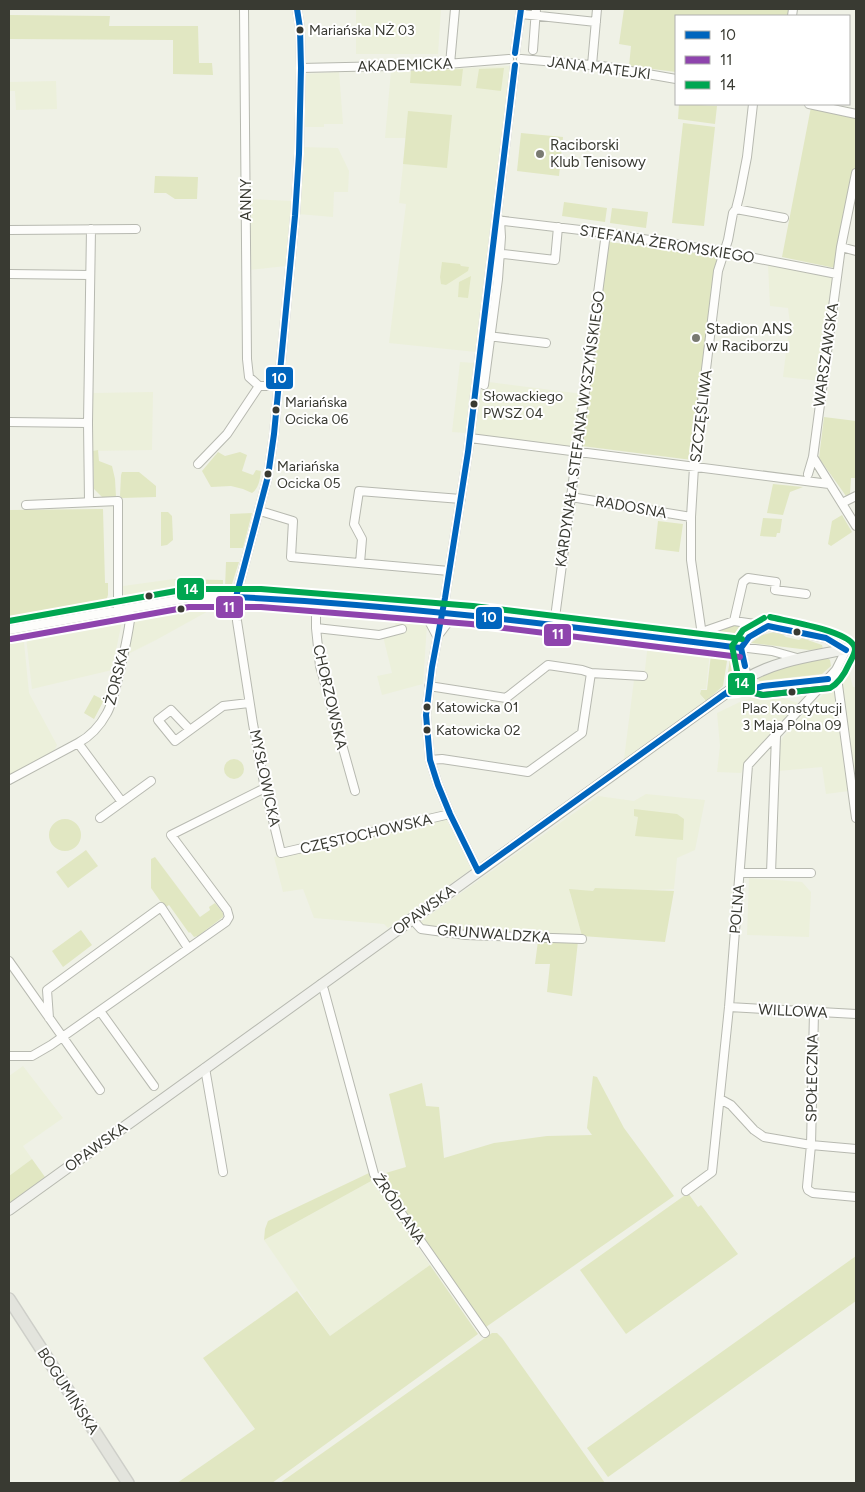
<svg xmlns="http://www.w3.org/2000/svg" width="865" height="1492" font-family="Figtree,sans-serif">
<rect width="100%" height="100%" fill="#eff1e6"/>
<path fill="#ecf0db" d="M356 9H441L438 54H356Z
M511 66 476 352 389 343 406 204 399 203 406 138H385L391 71Z
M339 72 343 124H324V127H302L304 74Z
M56 81 57 109 16 110 15 91H9V82Z
M301 147 338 148 349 171 348 192H334L333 217 298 214Z
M250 199 292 201 286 266 249 270Z
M768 265 833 277 821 381 783 377 788 336 791 330 788 308 770 306Z
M460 362 475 363 466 433 452 432Z
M481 381 583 394 576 447 474 435Z
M153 392 152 450 93 451V393Z
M174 579 178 582V588H176L177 594 124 605 123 586Z
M211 607 212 609 156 640 124 656 133 617Z
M394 613 419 615 427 625 423 684 382 695 377 676 392 673 382 632 396 628Z
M122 621 112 670 32 689 26 637 106 622Z
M24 642 29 693 57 745 53 753 9 775V643Z
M648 642 710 650 706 689H701L700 694 705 701 624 759 634 680 645 670Z
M848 668 853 687H856V774L847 776 849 791 826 794 822 767 778 771 780 742 784 736Z
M768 693 798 703 748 759 741 773 717 772 720 746 717 713 744 700Z
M646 794 705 800 695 850 677 858 674 889 570 894 582 936 493 934 425 927 420 922 598 796 634 801Z
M445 817 473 868 388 928 384 924 314 918 303 889 283 892 274 857Z
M749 878 802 882 811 892 809 937 747 935Z
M23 1066 63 1118 23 1146 32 1159 9 1176V1076Z
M373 1180 430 1265 330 1336 264 1240Z"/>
<path fill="#e1e7c2" d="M624 9H790L788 16H676V72L629 66 631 46 619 44Z
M10 15 110 16 109 26H198L199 63H212L213 75 173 74V40L10 39Z
M504 68 501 91 476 88 479 69Z
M463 69 461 86 410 83 411 71Z
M679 104 717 106 715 124 678 119Z
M811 107 856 118V162L835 268 782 257Z
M408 111 452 115 447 168 403 164Z
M683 123 715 127 704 226 672 223Z
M521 133 563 137 559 176 517 171Z
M155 176 198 177 197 199H175L166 193H154Z
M564 202 607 208 605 222 562 216Z
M612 208 648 212 646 228 610 223Z
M609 242 717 256 692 460 582 446Z
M442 262 460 264 461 266 469 267 468 271 446 285 441 284 440 277Z
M471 276 468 298 458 297 459 282Z
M824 417 856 421V478H851L850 494 846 496 819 458Z
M98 450 99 461 112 466 115 479 116 497H102L94 489 93 451Z
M218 452 225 456 240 452 247 455 242 471 253 475 256 470 261 471C260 479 259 488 252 493L243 489 231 486 211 487 202 471Z
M122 472H139L156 486V497L122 498 120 496 121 475Z
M773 484 803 487 790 492 783 515 767 513Z
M103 509 105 583H108V595L105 604 9 621V510Z
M161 512H168L172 516 173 540 167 545 161 546Z
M252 513 243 548H230V514Z
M842 515 852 532 831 546 828 544 832 521Z
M763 518 782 519 780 533H777L776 537 760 536Z
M658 521 683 524 679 552 655 549Z
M226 562H239L231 587 225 589Z
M174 579 223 580V589H201L165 593 166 591 178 588V582Z
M736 624 754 626 740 641 710 638 707 635V633Z
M778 631 786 637 799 640 802 638 822 645 823 649 809 650 751 643 762 635Z
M731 652 735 654C742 668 735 675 726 685Z
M711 654 723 655 727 661 723 686 706 701 700 694 701 690H707Z
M825 656 830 660 831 666 822 674 760 681 755 677 768 670Z
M94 695 104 700 94 719 84 713Z
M224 769a10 10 0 1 1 20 0a10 10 0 1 1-20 0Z
M634 809 677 814 684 819 683 840 635 836 638 817 634 816Z
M49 835a16 16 0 1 1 32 0a16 16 0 1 1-32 0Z
M86 850 98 866 68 888 56 872Z
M155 857 200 917 210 910 209 907 215 903 223 913V917L198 936 194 937 190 932 189 933 169 905 165 908 151 888V859Z
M595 888 674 891 665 942 582 936 569 889 593 891Z
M81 930 92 945 63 967 52 951Z
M538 941H578L572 996 547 992 550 964H535Z
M593 1076 597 1077 624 1128 674 1196 486 1327 379 1175 406 1167 389 1094 422 1083 426 1106 439 1107 444 1158 494 1143 547 1136 592 1135 587 1128Z
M32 1159 45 1177 9 1204V1176Z
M369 1173 373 1180 264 1240 265 1229 268 1221Z
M688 1193 698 1207 701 1205 738 1254 626 1334 580 1270Z
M856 1256V1301L608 1477 587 1448Z
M430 1265 478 1334 272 1483H177L255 1429 203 1358 297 1291 330 1336Z
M492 1333H497L502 1338 605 1483H280Z"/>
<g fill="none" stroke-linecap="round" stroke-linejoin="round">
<g stroke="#b7b9b0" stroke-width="10">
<path id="minor" d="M244 9 247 359 249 377 259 386
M297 9 300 28 301 68 299 154 295 216 274 434 268 476 236 597 237 621 253 724 265 788 281 853 450 814
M521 14 596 22
M792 16 793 9
M533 50 536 9
M515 53 521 9
M521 59 602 66 676 79
M450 64 455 9
M592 65 597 9
M301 68 434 65 509 59
M809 104 856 114
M736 209 784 218
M496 220 606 233 723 252 837 274
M9 230 136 229
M841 247 856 251
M495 253 555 260 558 227
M9 274 90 275
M488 336 546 343
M484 385 498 279 501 237 500 220
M9 422 88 423
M470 438 829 484
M813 457 856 526
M198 464 227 434 259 386H279
M808 474 813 457 841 247 856 173
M571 497 691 517
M89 502 88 423 91 229
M842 503 856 496
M26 505 118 501V611
M260 511 293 521 291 557 449 571
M360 563 362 539 354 524 359 491 461 499
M316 601V628L320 666 355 791
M417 610 429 621 437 636
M734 621 743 582 748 578 776 582 775 590 806 594
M554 625 606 233
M316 628 379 635 402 629
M9 630 188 598H261L472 615 772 651 797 658
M440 633 452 617 460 614
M702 635 691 560V517L694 467 718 271 728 240 733 213 736 209 740 193 747 157 753 104
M836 670 856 818
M747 678 741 648 749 637 768 626
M429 686 506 698 548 665 582 670 591 673 643 676
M190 730 171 710 158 720 175 741 223 706 249 703
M78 743 122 802
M430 760 442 759 528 772 582 733 591 673
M9 780 78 743C91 736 100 726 107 713 115 699 131 625 131 608
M100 818 151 781
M478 871 450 814 438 785 430 760 426 715 432 667 445 598 468 452 515 65
M740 873H771L776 736
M771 873H811
M411 918 421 929 466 935 582 939
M9 961 100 1090
M321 984 324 990 374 1174 485 1333
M729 1007 856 1014
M100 1011 154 1086
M814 1012 811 1145 807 1187 808 1190 813 1193 856 1197
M49 1018 47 990 161 907 188 948
M9 1056H32L51 1045 226 922 229 917 227 910 171 835 265 788
M205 1068 223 1172
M720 1099 731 1105 754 1130 764 1137 811 1145 856 1149
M686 1191 712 1172 729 1007 748 765 836 670 846 650 826 638 768 626 734 621 702 632"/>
</g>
<g stroke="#b7b9b0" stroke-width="12">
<path id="secondary" d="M9 1210 747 678C781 658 819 656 856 647"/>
</g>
<g stroke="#cecfc9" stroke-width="14">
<path id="primary" d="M9 1299 128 1483"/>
</g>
<use href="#minor" stroke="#fdfdfb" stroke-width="8"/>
<use href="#secondary" stroke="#f0f1ec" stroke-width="10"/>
<use href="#primary" stroke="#e3e4dd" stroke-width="11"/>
<g stroke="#fff" stroke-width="10">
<path id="bus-1" d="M515 53 521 9
M236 597 268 476 274 434 295 216 299 154 301 68 300 28 297 9
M236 597C405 605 573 627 741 648
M745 666 741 648 749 637 768 626 826 638 846 650
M728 694 738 693 763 686 828 679
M478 871 450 814 438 785 430 760 426 715 432 667 445 598 468 452 515 65
M478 871 747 678"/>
</g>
<g stroke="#fff" stroke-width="10">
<path id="bus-2" d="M11 639 189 607H261L471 624 740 657
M742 685 751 692 762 695 829 688"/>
</g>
<g stroke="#fff" stroke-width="10">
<path id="bus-3" d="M764 618 743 630 732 646 739 681 751 692 763 695 830 688C839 683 845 673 849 664 851 660 855 654 855 649 854 631 785 621 770 617
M9 621 187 589H261L473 606 742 639"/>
</g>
<use href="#bus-1" stroke="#0065bd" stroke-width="6"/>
<use href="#bus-2" stroke="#8e44ad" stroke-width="6"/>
<use href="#bus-3" stroke="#00a651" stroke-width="6"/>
</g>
<g fill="#393a32" stroke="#fff" stroke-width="2">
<circle cx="300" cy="30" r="4.5"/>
<circle cx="474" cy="404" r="4.5"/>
<circle cx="276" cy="410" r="4.5"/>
<circle cx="268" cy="474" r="4.5"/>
<circle cx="149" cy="596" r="4.5"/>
<circle cx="181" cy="609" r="4.5"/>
<circle cx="797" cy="632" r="4.5"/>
<circle cx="792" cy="692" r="4.5"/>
<circle cx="427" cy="707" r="4.5"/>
<circle cx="427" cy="730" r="4.5"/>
</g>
<g fill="#797a71" stroke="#fff" stroke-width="2">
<circle cx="540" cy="154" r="5"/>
<circle cx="696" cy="338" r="5"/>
</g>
<g text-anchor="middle" stroke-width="4" stroke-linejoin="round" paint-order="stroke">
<g font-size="14" fill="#393a32" stroke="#fff" text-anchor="start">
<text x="309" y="35">Mariańska NŻ 03</text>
<text x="483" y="401">Słowackiego<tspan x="483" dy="17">PWSZ 04</tspan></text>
<text x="285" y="407">Mariańska<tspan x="285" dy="17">Ocicka 06</tspan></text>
<text x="277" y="471">Mariańska<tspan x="277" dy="17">Ocicka 05</tspan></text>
<text x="436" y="712">Katowicka 01</text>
<text x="792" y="713" text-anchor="middle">Plac Konstytucji<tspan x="792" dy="17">3 Maja Polna 09</tspan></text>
<text x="436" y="735">Katowicka 02</text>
</g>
<g font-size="15" fill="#393a32" stroke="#fff">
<text transform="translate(405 65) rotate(-2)" y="5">AKADEMICKA</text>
<text transform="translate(599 68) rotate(7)" y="5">JANA MATEJKI</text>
<text transform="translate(246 200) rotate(-90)" y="5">ANNY</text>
<text transform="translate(667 244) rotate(9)" y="5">STEFANA ŻEROMSKIEGO</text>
<text transform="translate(826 355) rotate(-82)" y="5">WARSZAWSKA</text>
<text transform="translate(701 416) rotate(-83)" y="5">SZCZĘŚLIWA</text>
<text transform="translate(580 429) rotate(-82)" y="5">KARDYNAŁA STEFANA WYSZYŃSKIEGO</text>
<text transform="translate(631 507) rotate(10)" y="5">RADOSNA</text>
<text transform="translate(117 676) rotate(-76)" y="5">ŻORSKA</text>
<text transform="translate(330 697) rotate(77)" y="5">CHORZOWSKA</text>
<text transform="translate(265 778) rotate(78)" y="5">MYSŁOWICKA</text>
<text transform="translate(366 834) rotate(-13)" y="5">CZĘSTOCHOWSKA</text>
<text transform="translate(737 909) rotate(-85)" y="5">POLNA</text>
<text transform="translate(424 910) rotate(-36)" y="5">OPAWSKA</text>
<text transform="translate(494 934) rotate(4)" y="5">GRUNWALDZKA</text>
<text transform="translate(793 1011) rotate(3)" y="5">WILLOWA</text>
<text transform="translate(812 1078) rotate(-89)" y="5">SPOŁECZNA</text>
<text transform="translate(96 1147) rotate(-36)" y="5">OPAWSKA</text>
<text transform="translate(399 1209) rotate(56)" y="5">ŹRÓDLANA</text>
<text transform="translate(68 1391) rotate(57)" y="5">BOGUMIŃSKA</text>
</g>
<g font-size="15" fill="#393a32" stroke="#fff" text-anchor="start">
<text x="550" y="150">Raciborski<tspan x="550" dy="17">Klub Tenisowy</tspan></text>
<text x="706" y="334">Stadion ANS<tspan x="706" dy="17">w Raciborzu</tspan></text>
</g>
</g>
<g stroke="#fff" stroke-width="2">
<rect x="265" y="366" width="29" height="24" rx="5" fill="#0065bd"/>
<rect x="176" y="577" width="29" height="24" rx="5" fill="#00a651"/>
<rect x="215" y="595" width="29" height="24" rx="5" fill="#8e44ad"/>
<rect x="475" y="606" width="28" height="24" rx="5" fill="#0065bd"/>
<rect x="543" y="623" width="29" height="24" rx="5" fill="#8e44ad"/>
<rect x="727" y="672" width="29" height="24" rx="5" fill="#00a651"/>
</g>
<g font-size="14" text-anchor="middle" font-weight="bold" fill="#fff">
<text x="279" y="383">10</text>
<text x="191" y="594">14</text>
<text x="229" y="612">11</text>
<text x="489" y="622">10</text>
<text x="558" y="639">11</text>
<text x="742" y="688">14</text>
</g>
<rect width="865" height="1492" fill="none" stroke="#393a32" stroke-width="20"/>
<rect x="675" y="15" width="175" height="90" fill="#ffffff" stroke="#b0b0ad"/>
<rect x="685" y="31" width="25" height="8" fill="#0065bd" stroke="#b0b0ad"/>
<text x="720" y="40" font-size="15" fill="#393a32">10</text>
<rect x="685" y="56" width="25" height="8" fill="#8e44ad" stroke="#b0b0ad"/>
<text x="720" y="65" font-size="15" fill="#393a32">11</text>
<rect x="685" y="81" width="25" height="8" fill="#00a651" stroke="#b0b0ad"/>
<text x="720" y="90" font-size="15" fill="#393a32">14</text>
</svg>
